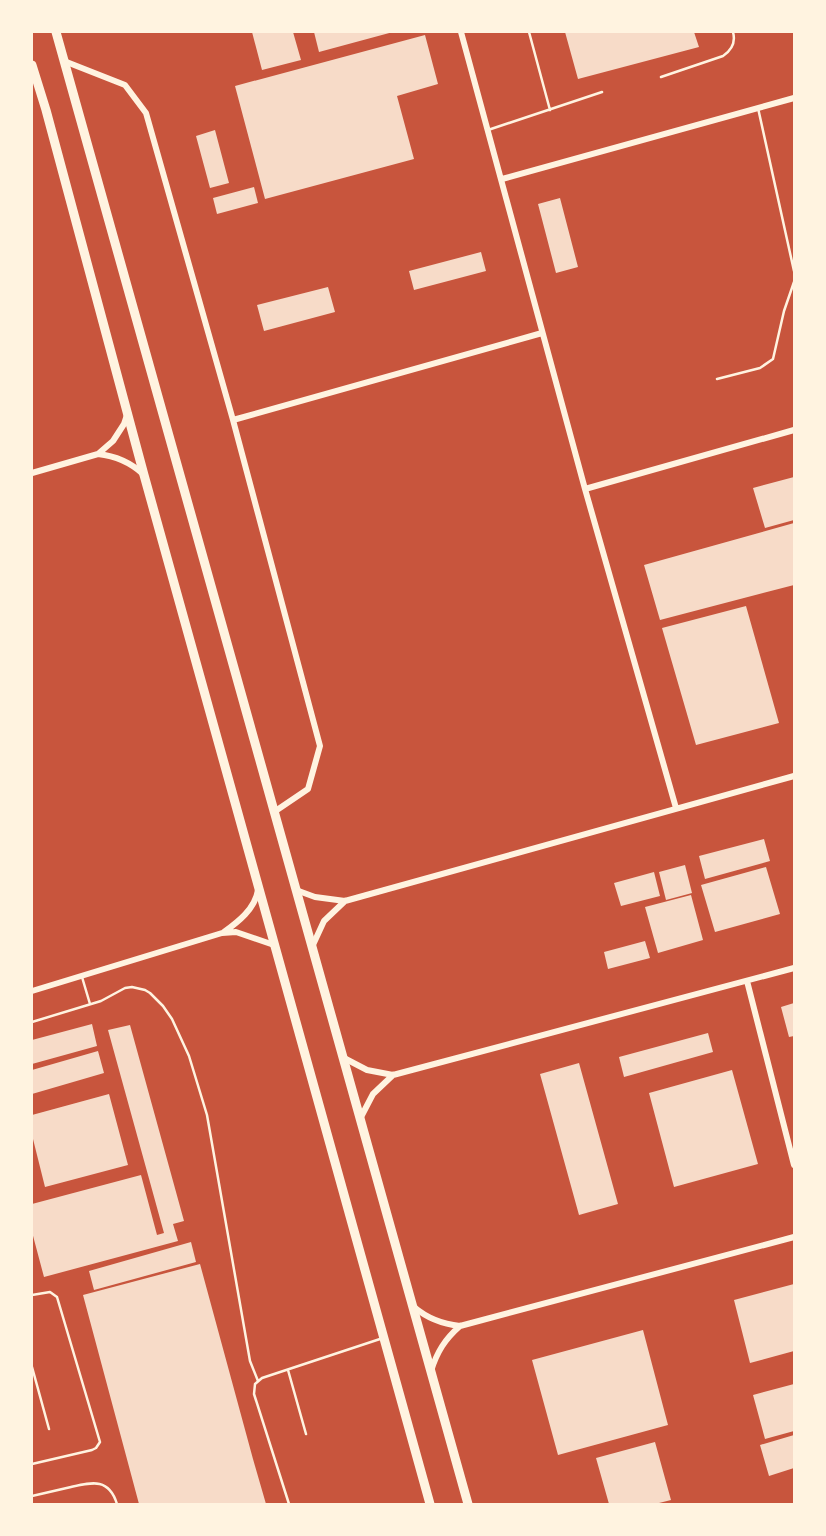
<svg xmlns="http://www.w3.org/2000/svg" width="826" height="1536" font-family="Barlow,sans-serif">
<rect width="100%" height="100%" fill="#c8553d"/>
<path fill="#f7dbc8" d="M252 32H293L301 60 262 70Z
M314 32H393L319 52Z
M565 32H694L699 47 578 79Z
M425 35 438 84 397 96 414 159 265 199 235 86Z
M215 130 229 183 210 188 196 136Z
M254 187 258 203 217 214 213 198Z
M560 198 578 267 556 273 538 204Z
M481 252 486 271 414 290 409 271Z
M328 287 335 312 264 331 257 305Z
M794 477V520L765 528 753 488Z
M794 523V585L660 620 644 565Z
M746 606 779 723 696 745 662 628Z
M764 839 770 861 705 879 699 856Z
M685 865 692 893 666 900 659 872Z
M766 867 780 914 715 932 701 885Z
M654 872 660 896 621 906 614 883Z
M691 895 703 940 658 953 645 907Z
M645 941 650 958 608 969 604 952Z
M794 1003V1036L789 1037 781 1007Z
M92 1024 97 1046 32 1064V1040Z
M130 1025 184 1221 173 1224 178 1241 44 1277 32 1232V1204L141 1175 157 1235 164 1233 108 1030Z
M708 1033 713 1052 624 1077 619 1057Z
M98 1051 104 1073 32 1094V1070Z
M579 1063 618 1204 579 1215 540 1074Z
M732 1070 758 1164 674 1187 649 1093Z
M109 1094 128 1165 45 1187 32 1135V1115Z
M191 1242 196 1262 94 1290 89 1271Z
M200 1264 253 1459 266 1504H139L83 1295Z
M794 1284V1351L750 1363 734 1300Z
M643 1330 668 1425 558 1455 532 1360Z
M794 1384V1431L765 1439 753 1395Z
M794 1435V1468L769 1476 760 1445Z
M655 1442 671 1500 655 1504H609L596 1458Z"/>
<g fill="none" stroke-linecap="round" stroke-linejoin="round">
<path stroke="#fff3e0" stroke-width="2.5" d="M529 32 550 110
M661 77 723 56C732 50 736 43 733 32
M758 108 794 271
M488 130 602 92
M717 379 760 368 773 359 784 311 794 282
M82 977 90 1004
M32 1022 101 1001 125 988 132 987 145 990 150 993 163 1006 172 1019 189 1056 207 1115 250 1361 258 1381
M32 1295 50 1292 57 1297 100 1442 96 1448 92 1450 32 1464
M32 1367 49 1429
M288 1370 306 1434
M32 1496C45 1493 58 1490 71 1487 93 1482 109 1478 117 1504
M289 1504 254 1394 255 1384 262 1378 380 1339"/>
<path stroke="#fff3e0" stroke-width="6" d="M461 32 585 489 676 808
M64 61 125 85 146 113 233 420 320 746 308 789 274 812
M502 179 794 98
M233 420 542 333
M98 454C116 456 130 462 143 474
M32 473 98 454 113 441 124 424 127 415
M585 489 794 430
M296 890 315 897 345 901 794 776
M224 932C238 922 255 909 258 890
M312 947 324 921 345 901
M747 981 794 1165
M32 991 222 933 236 932 274 945
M344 1058 367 1070 393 1075 794 968
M361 1117 373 1094 393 1075
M414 1307C428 1319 442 1324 460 1326L794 1237
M431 1371C437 1352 445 1339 460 1326"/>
<path stroke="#fff3e0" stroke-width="9" d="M56 32 468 1504
M32 65 46 110 144 475 430 1504"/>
</g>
<rect width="826" height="1536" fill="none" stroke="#fff3e0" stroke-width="66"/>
</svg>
